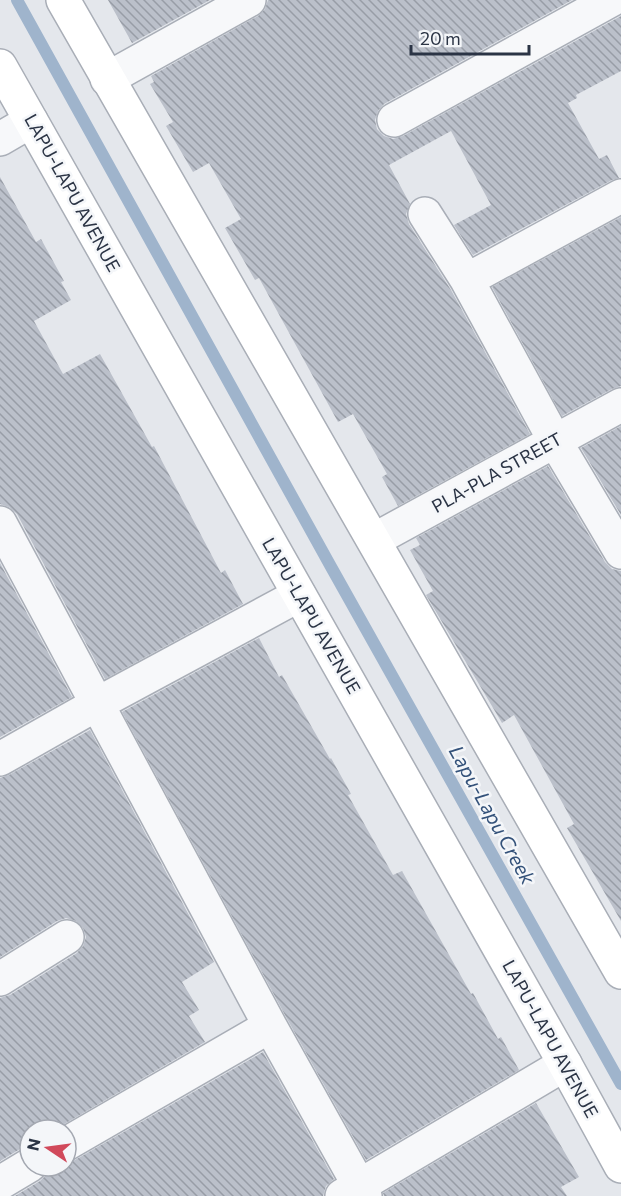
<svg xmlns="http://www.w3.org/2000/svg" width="621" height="1196" font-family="Commissioner,sans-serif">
<defs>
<pattern id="building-back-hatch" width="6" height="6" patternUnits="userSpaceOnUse" patternTransform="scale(1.5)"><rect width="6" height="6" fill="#bbc0ca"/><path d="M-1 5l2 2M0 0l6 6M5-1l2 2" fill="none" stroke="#989da6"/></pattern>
</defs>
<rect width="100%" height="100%" fill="#e4e7ec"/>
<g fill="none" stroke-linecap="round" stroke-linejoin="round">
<path stroke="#9fb4cc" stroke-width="12" d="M17 0 330 565 621 1084"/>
</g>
<path fill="url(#building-back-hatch)" d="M108 0H210L132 43Z
M268 0H572L384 104 378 111 375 120 377 129 384 136 393 139 403 136 621 16V71L576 95 577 98 568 103 599 159 607 155 619 178 612 180 473 255 454 225 491 205 451 131 389 165 410 204 406 214 409 224 451 290 530 434 398 506 382 477 387 474 353 414 338 422 259 278 255 280 225 228 241 219 209 163 193 172 166 126 173 122 150 84 154 82 151 76 258 16 265 9Z
M0 177 36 242 41 239 64 281 61 282 71 300 34 321 63 374 100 354 152 447 154 446 221 573 225 570 243 604 105 679 17 514 9 507 0 504Z
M621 217V386L612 389 562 416 492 287Z
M621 426V515L581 448Z
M548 466 605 562 612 569 621 571V921L567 828 574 824 514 715 502 723 426 595 433 591 410 550 420 545 416 538Z
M0 563 72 697 0 737Z
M259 638 279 677 282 675 330 759 331 758 351 794 348 795 393 875 402 871 471 994 473 993 498 1039 501 1037 519 1070 366 1160 286 1017 122 712Z
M90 730 214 962 182 982 199 1010 189 1016 205 1042 54 1130H30V1146L20 1149 0 1161V998L10 995 77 953 83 946 86 937 83 928 76 921 66 918 57 921 0 957V778L9 775Z
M263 1052 334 1179 326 1186 323 1196H15L40 1181 46 1175 48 1166H66V1163L75 1160Z
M536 1103 579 1177 561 1187 567 1196H384L383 1193Z"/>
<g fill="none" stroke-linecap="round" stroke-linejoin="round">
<g stroke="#a9aeb7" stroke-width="36">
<path id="minor" d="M107 79 249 0
M394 120 611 0
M0 139 31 121
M425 214 467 280 555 441 621 552
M467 280 621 196
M0 523 270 1026 365 1196
M374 540 621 405
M0 759 97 704 299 595
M0 979 67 937
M66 1144 270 1026
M0 1183 30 1165
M342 1196 565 1064"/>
</g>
<g stroke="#a9aeb7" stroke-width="36">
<path id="secondary" d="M63 0 621 972
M0 66 565 1064 621 1166"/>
</g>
<use href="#minor" stroke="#f7f8fa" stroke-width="33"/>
<use href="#secondary" stroke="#fff" stroke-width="33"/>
</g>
<g text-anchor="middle" stroke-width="5" stroke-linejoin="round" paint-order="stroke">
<g font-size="18" fill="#2b3445" stroke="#f4f6f9">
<text transform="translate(72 193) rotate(61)" y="6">LAPU-LAPU AVENUE</text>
<text transform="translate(497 473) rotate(-29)" y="6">PLA-PLA STREET</text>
<text transform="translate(311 616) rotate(60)" y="6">LAPU-LAPU AVENUE</text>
<text transform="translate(550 1039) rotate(61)" y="6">LAPU-LAPU AVENUE</text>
</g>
<g font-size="20" font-style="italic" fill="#34527a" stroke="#f4f6f9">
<text transform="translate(492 815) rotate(61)" y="7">Lapu-Lapu Creek</text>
</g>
</g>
<g transform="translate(48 1148) rotate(283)"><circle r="28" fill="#f4f6f9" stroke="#a4a8b1" stroke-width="1.5"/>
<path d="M0-4.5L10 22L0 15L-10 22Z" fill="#d1495b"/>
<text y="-9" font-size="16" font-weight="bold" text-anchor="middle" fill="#2b3445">N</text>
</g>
<path d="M411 45v9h118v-9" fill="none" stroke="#2b3445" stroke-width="3"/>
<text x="420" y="45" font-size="18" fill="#2b3445" stroke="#f4f6f9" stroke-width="4.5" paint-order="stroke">20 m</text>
</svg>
